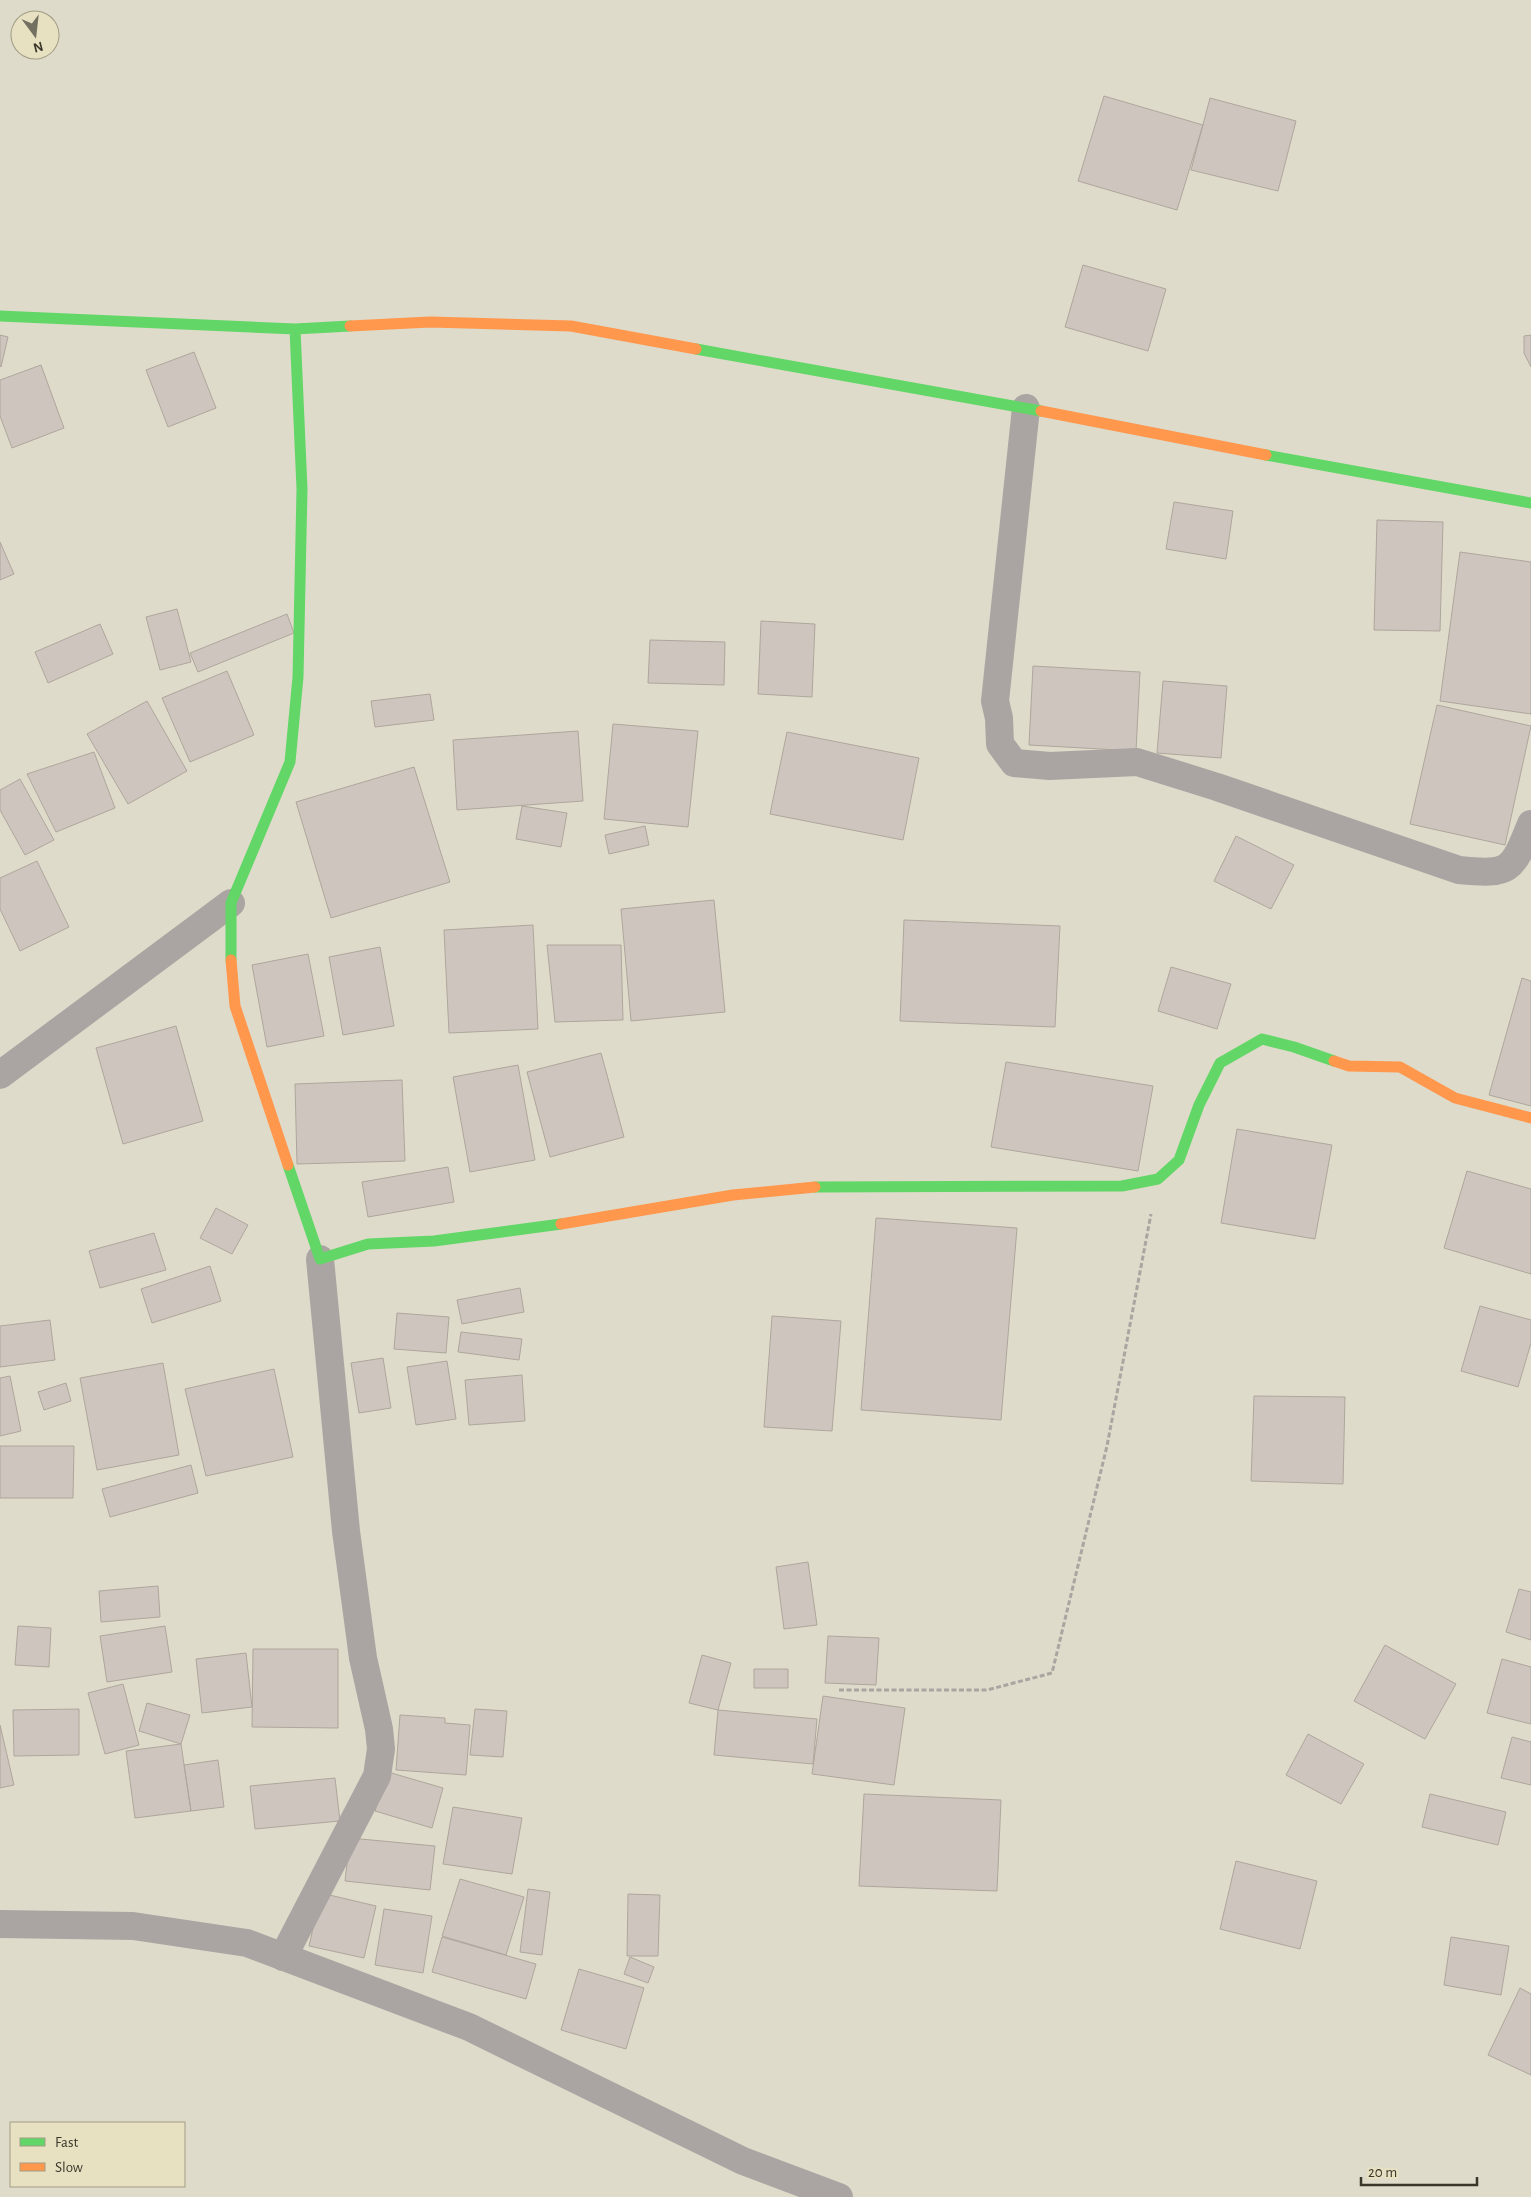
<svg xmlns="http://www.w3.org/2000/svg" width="1531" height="2197" font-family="'Alegreya Sans',sans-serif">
<rect width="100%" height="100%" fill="#dfdbca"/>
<path fill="#cec6be" stroke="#aea69c" d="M1104 96 1203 125 1177 210 1078 181Z
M1210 98 1296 121 1278 191 1191 170Z
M1083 265 1166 289 1148 351 1065 327Z
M0 335 8 337 1 367 0 366Z
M1531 335V367L1524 353V336Z
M194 352 216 408 168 427 146 370Z
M41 365 64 428 12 448 0 416V380Z
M1174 502 1233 511 1226 559 1166 549Z
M1377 520 1443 522 1440 631 1374 630Z
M0 542 14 574 0 580Z
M1460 552 1531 562V714L1440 701Z
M177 609 191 662 160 670 146 617Z
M287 614 294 633 198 672 190 653Z
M761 621 815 624 812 697 758 694Z
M100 624 113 654 48 683 35 652Z
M650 640 725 642 724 685 648 683Z
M1033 666 1140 672 1136 751 1029 745Z
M227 671 254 735 190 762 162 698Z
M1163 681 1227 686 1221 758 1157 753Z
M430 694 434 720 375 727 371 701Z
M147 701 187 771 128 804 87 734Z
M1437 705 1531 726 1505 845 1410 824Z
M613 724 698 731 688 827 604 819Z
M578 731 583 801 457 810 453 740Z
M787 732 919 758 903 840 770 814Z
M94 752 115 808 56 832 27 774Z
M414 767 450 882 331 918 296 802Z
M20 779 54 840 25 855 0 810V790Z
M522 806 567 813 561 847 516 839Z
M645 826 649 845 609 854 605 835Z
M1236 836 1294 865 1271 909 1214 881Z
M37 861 69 927 20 951 0 909V878Z
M714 900 725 1012 631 1021 621 909Z
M904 920 1060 926 1055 1027 900 1021Z
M533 925 538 1029 449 1033 444 930Z
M547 945H621L623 1020 555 1022Z
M380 947 394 1026 343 1035 329 957Z
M308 954 324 1036 267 1047 252 965Z
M1171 967 1231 984 1217 1029 1158 1011Z
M1522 978 1531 981V1106L1489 1095Z
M176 1026 203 1121 123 1144 96 1048Z
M601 1053 624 1137 550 1157 527 1072Z
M1006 1062 1153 1086 1138 1171 991 1147Z
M518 1065 535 1160 470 1172 453 1077Z
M402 1080 405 1161 297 1164 295 1084Z
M1237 1129 1332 1145 1315 1239 1221 1223Z
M448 1167 454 1202 368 1217 362 1182Z
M1467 1171 1531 1189V1274L1444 1248Z
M216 1208 248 1225 232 1254 200 1238Z
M876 1218 1017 1228 1001 1420 861 1410Z
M154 1233 166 1270 100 1288 89 1251Z
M210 1266 221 1301 152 1323 141 1289Z
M520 1288 524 1312 462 1324 457 1300Z
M1480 1306 1531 1320V1343L1518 1387 1461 1371Z
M397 1313 449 1317 446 1353 394 1349Z
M772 1316 841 1321 832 1431 764 1427Z
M50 1320 55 1360 0 1367V1326Z
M461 1332 522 1339 519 1360 458 1352Z
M383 1358 391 1408 359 1413 351 1363Z
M447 1361 456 1419 416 1425 407 1367Z
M163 1363 179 1455 97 1470 80 1378Z
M274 1369 293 1457 206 1476 185 1389Z
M522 1375 525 1421 469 1425 465 1380Z
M10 1376 21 1431 0 1436V1378Z
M66 1383 71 1401 44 1410 38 1392Z
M1254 1396 1345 1397 1343 1484 1251 1481Z
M0 1446H74L73 1498H0Z
M191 1465 198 1493 110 1517 102 1489Z
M808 1562 817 1625 784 1629 776 1567Z
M158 1586 160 1617 101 1622 99 1591Z
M1519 1589 1531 1592V1640L1506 1632Z
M18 1626 51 1628 49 1667 15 1665Z
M165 1626 172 1672 107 1682 100 1636Z
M828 1636 879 1638 876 1685 825 1683Z
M1385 1645 1456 1684 1425 1739 1354 1701Z
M253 1649H338V1728L252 1727Z
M246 1653 252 1707 202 1713 196 1659Z
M702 1655 731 1663 718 1710 689 1703Z
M1502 1659 1531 1667V1724L1487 1713Z
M754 1669H788V1688H754Z
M123 1684 139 1745 105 1754 88 1693Z
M823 1696 905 1708 894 1785 812 1774Z
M147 1703 190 1715 181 1744 139 1731Z
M79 1709V1755L14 1756 13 1710Z
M475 1709 507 1711 503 1757 470 1755Z
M718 1710 817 1719 813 1764 714 1755Z
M400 1715 445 1718V1723L470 1725 466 1775 396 1770Z
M0 1725 14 1785 0 1788Z
M1308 1734 1364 1764 1341 1804 1286 1775Z
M1512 1737 1531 1742V1785L1501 1778Z
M181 1744 191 1811 135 1818 126 1751Z
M218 1760 224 1807 191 1811 184 1765Z
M388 1772 443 1788 432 1828 375 1811Z
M335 1778 340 1821 255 1829 250 1786Z
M864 1794 1001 1800 997 1891 859 1886Z
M1430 1794 1506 1812 1498 1845 1422 1827Z
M453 1807 522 1818 512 1874 443 1864Z
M350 1838 435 1846 430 1890 345 1881Z
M1236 1861 1317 1881 1300 1949 1220 1929Z
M460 1879 524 1897 506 1955 442 1936Z
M528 1889 550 1892 542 1955 520 1952Z
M321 1893 376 1906 364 1958 309 1946Z
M628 1894 660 1895 658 1956H627Z
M384 1909 432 1916 423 1973 375 1965Z
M442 1937 536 1964 526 1999 432 1972Z
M1451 1937 1509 1946 1501 1995 1444 1985Z
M630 1957 654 1967 648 1983 624 1974Z
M579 1969 644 1988 626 2049 561 2030Z
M1520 1988 1531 1994V2075L1488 2055Z"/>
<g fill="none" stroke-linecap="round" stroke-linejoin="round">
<path stroke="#a9a5a0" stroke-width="3" stroke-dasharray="5 2.5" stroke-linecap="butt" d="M839 1690H987L1052 1673 1107 1446 1151 1214"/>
<path stroke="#aaa5a2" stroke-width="28" d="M1026 408 995 701 999 718 1000 744 1014 763 1050 766 1137 762 1217 787 1459 870C1511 875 1512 871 1531 824
M0 1075 231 903
M0 1924 133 1926 247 1943 469 2027 743 2161 839 2197
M283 1957 377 1776 381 1749 379 1729 363 1658 346 1531 320 1259"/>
<path stroke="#63d668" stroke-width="11" d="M0 316 295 329 350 326
M696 349 1041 411
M1266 455 1531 503
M231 960V903L290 762 298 677 302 489 295 329
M288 1165 320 1259 368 1244 434 1241 561 1224
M815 1187 1122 1186 1158 1179 1179 1160 1199 1105 1220 1063 1262 1039 1294 1047 1334 1061"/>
<path stroke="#ff974d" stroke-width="11" d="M350 326 430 322 571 326 696 349
M1041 411 1266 455
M231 960 235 1006 288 1165
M1334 1061 1349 1066 1400 1067 1455 1098 1531 1118
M561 1224 733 1195 815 1187"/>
</g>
<rect x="10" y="2122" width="175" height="65" fill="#e7e1c2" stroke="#a19d85"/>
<rect x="20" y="2138" width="25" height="8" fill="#63d668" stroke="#a19d85"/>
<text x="55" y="2147" font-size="15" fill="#39362a">Fast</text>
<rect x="20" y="2163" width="25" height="8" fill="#ff974d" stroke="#a19d85"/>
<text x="55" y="2172" font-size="15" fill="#39362a">Slow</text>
<g transform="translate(35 35) rotate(165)"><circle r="24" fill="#e7e1c2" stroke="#a19d85"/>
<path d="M0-4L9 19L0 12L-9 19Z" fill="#737062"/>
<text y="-8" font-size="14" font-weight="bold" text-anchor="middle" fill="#39362a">N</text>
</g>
<path d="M1361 2177v8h116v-8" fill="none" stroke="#39362a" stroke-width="2.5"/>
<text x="1368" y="2177" font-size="15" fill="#39362a" stroke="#e7e1c2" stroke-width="4" paint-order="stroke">20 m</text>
</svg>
